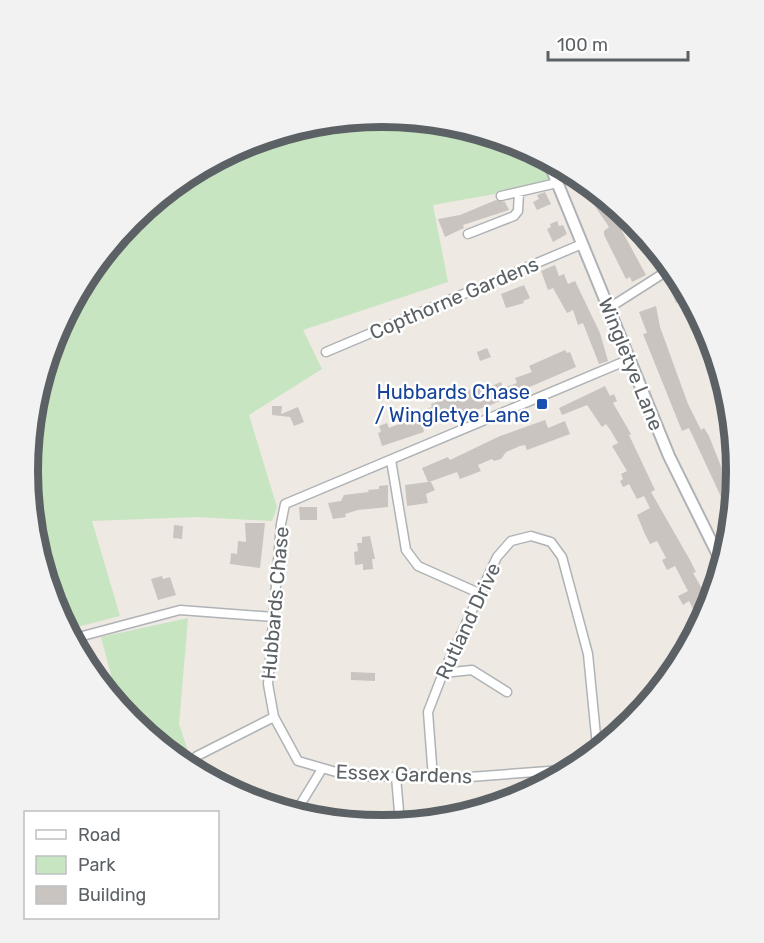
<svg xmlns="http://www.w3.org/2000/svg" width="764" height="943" font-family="Rubik,sans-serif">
<rect width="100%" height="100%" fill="#eee9e3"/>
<path fill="#c7e5c0" d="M382 117 518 144 549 164 557 183 433 205 448 282 303 330 322 369 249 415 277 507 272 521 197 517 92 521 120 616 69 629 54 607 27 472 54 335 131 220 246 143Z
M188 618 179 724 192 763 131 722 119 705 101 637Z"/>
<path fill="#c9c4bf" d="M581 186 622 213 615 218 646 275 632 282 630 277 626 279 604 235V231L609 227Z
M545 192 551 204 537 210 533 202 539 199 537 195Z
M496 200 505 202 509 210 463 225 464 228 445 237 438 219 460 215Z
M557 221 559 226 563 225 567 234 553 242 547 229 551 227 550 224Z
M555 265 559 276 564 274 568 284 575 281 600 333 608 361 599 364 583 323 578 325 573 310 567 313 553 288 548 290 541 271Z
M524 285 530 298 523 301 524 303 506 308 501 294Z
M678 288 685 299 676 303 671 291Z
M656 306 660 327 688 404 701 430 704 428 709 436 730 489 734 487 729 514 689 428 682 431 643 334 647 333 639 312Z
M487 348 491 357 480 361 477 352Z
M565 350 567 353 570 352 576 367 525 389 524 387 507 394 508 397 489 406 452 417 423 429 424 432 382 446 378 433 381 432 379 426 387 423 389 428 407 421 405 416 432 407 431 404 486 384 489 387 501 382 503 388 517 383 515 378 532 372 529 366Z
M605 386 610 396 614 394 617 401 613 403 631 434 629 435 655 490 651 492 690 560 696 572 693 573 711 604 700 622 689 601 683 605 678 596 688 591 675 566 667 570 662 560 666 558 657 541 650 544 644 532 637 515 650 508 644 496 637 499 629 484 623 487 620 481 623 479 621 474 627 471 612 446 618 443 611 431 606 424 602 427 587 405 562 415 559 408Z
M272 406H282L281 414 298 407 304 422 294 426 290 417 272 415Z
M545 420 548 428 565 421 570 434 527 450 525 445 520 446 506 452 501 459 494 461 492 459 478 465 481 471 460 479 457 472 429 482H431L435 490 426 494 428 503 407 506 405 485 428 482 422 468 448 457 450 460 500 436Z
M388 485V507L358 510 345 514 346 517 333 519 328 503 341 501 344 495 369 492 368 490 379 489V486Z
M299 507H317V520H300Z
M245 523H265L260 568 230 564 231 553 237 554 238 541 246 542Z
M174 525 183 526 182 539 173 538Z
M370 536 375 559H372L373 569 363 570V564L355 565 354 552 358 551 357 543H362V537Z
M162 576 163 579 170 577 176 595 158 600 151 579Z
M351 672 375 673V681L351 680Z"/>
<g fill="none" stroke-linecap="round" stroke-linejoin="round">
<g stroke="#afb3b6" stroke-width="11">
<path id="minor" d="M501 196 557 183
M468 234 514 216 518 211 519 193
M609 308 667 271
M326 352 582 244
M391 460 406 550 418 566 481 594
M75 638 180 610 274 617
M443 673 472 670 507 692
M197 756 274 717
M562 770 456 778 408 774 396 777 369 776 343 774 298 761 274 717 268 684 281 524 285 504 630 359
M396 777 400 823
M433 778 428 712 443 673 497 557 511 541 531 536 551 542 562 557 588 654 597 746
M297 810 322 769"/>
</g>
<g stroke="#afb3b6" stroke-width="14">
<path id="tertiary" d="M550 165 669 456 720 559"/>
</g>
<use href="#minor" stroke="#fff" stroke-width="8"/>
<use href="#tertiary" stroke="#fff" stroke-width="10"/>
</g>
<rect fill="#1a4fb4" stroke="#fff" stroke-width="2" x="536" y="398" width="12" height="12" rx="3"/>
<g text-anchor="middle" stroke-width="5" stroke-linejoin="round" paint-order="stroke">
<g font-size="20" fill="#5b6164" stroke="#fff">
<text transform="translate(454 298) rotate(-23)" y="7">Copthorne Gardens</text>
<text transform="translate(631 364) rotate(68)" y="7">Wingletye Lane</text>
<text transform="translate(275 603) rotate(-85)" y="7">Hubbards Chase</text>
<text transform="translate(468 621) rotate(-65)" y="7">Rutland Drive</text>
<text transform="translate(404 774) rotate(2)" y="7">Essex Gardens</text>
</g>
<g font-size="20" fill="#164399" stroke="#fff" text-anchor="end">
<text x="530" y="399">Hubbards Chase<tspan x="530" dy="23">/ Wingletye Lane</tspan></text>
</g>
</g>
<path d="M0 0H764V943H0ZM38 471a344 344 0 1 1 688 0a344 344 0 1 1-688 0Z" fill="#f2f2f3" fill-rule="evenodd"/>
<path fill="none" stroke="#5b6164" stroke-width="8" d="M38 471a344 344 0 1 1 688 0a344 344 0 1 1-688 0Z"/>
<rect x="24" y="811" width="195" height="108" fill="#ffffff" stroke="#bdc0c1" stroke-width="1.5"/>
<rect x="36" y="830" width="30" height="9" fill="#ffffff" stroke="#bdc0c1" stroke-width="1.5"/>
<text x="78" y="841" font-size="18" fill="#5b6164">Road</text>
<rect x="36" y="856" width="30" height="18" fill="#c7e5c0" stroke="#bdc0c1" stroke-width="1.5"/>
<text x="78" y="871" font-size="18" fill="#5b6164">Park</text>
<rect x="36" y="886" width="30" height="18" fill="#c9c4bf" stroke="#bdc0c1" stroke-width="1.5"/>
<text x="78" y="901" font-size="18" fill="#5b6164">Building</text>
<path d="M548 51v9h140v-9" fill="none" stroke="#5b6164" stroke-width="3"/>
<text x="557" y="51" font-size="18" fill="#5b6164" stroke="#ffffff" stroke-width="4.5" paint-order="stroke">100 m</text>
</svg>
